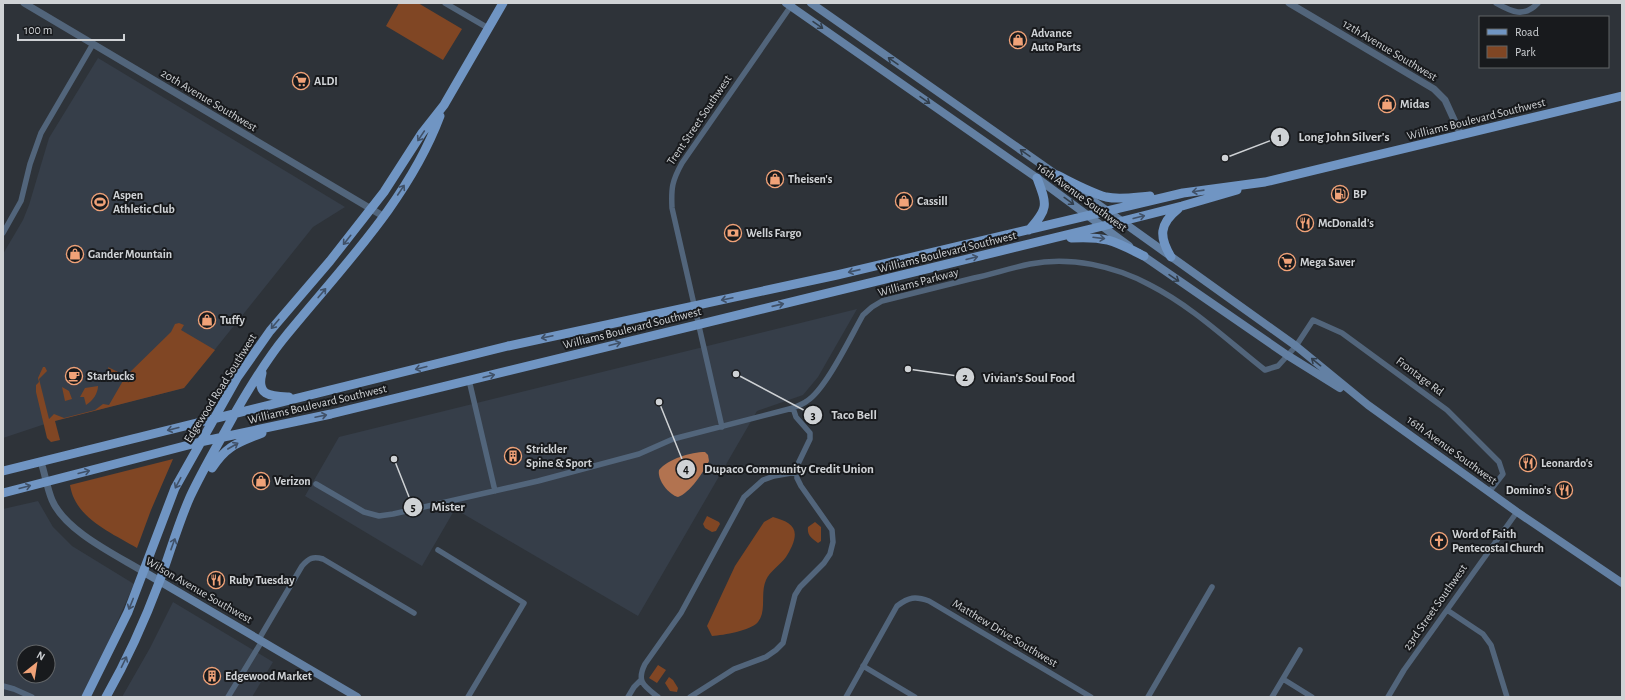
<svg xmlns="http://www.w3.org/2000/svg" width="1625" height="700" font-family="'Alegreya Sans',sans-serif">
<rect width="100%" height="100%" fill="#2e3339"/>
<path fill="#363e49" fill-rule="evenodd" d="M98 58 345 207 313 227 184 388 54 421 3 438V254L23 220 29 205 49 138Z
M857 309 818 377 803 395 757 411 638 616 455 509 422 566 305 496 339 437Z
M38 501 53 527 72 546 134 584 93 677 81 697H3V509ZM24 652H48V676H24Z
M173 602 273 662 252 697H122L150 648Z"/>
<path fill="#804624" d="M399 3H418L462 29 443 60 386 26Z
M179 323 184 325 181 330 215 350 184 388 55 421 60 440 51 442 47 438 36 392V385L39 382 38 378 43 367H45L47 371 39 379 49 419 54 414 64 418 95 410 103 404 109 405 124 379 111 377 108 367 126 376 171 332 175 324Z
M98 386C98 393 93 401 86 405L84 397H80L85 388Z
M62 387 69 391 72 399 65 401Z
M173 459 151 510 137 548C110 532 75 518 70 485Z
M707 516 719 522 720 524 716 531 712 532 705 528 703 524Z
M773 517C790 522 800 527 792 546 790 550 788 554 786 557 780 565 770 571 766 580 760 593 767 611 758 622 750 631 724 635 712 636L707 626 735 566 764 522Z
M815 522 821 527V541L818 543C811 538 807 535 808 527Z
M658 665 666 670 657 683 649 678Z
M669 677 673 680 678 688 677 692 670 691 665 683Z"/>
<path fill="#b27350" d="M705 452 708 455 709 461C704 471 690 493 678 497 669 495 657 480 659 470 668 459 691 452 705 452Z"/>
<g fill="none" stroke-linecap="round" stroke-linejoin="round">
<path stroke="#52657b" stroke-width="5.5" d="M445 3 488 28
M1496 3C1512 12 1524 18 1538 3
M3 233 21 201 30 164 41 133 93 44
M469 380 495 491
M722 427 672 208C671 188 672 181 682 163L793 3
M316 484 364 512 379 516 393 514 538 481 639 454 673 439 793 408C798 406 803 404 807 401 826 389 851 336 863 315L872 307 882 301C913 293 943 286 974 278 992 274 1011 268 1030 264 1070 256 1115 266 1150 285 1193 307 1228 341 1265 370L1278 366 1296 346 1313 320 1342 333 1447 410 1499 462 1503 474 1489 492
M438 550 524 603 468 697
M1447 610 1483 634 1491 645 1507 697
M259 639 302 566C309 558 313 556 323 559L414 613
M863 666 915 697
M1283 679 1312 697
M3 686 14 689 32 697
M228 697 262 641
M628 697 634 687 641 680
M658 697C644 686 636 682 645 664L681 613 744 497 763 480 774 476 797 472
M690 697 734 669 766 657 776 650 783 643 795 595 800 587 824 563 830 554 833 542 832 530 801 486 797 478V466L810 439V433L796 417 793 408
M846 697 897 606C909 597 915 596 929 601L1091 697
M1148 697 1212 587
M1272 697 1300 650
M1388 697 1404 670 1517 512"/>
<path stroke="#52657b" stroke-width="7" d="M24 3 383 216
M1289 3 1434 89 1445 100 1461 135
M41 462C45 474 47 488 52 500 65 531 116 555 144 572"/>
<path stroke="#6380a3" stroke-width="8" d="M786 3 1037 178 1129 246
M811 3 1061 178
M1071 185 1296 346 1368 405 1517 512 1622 583
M1139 253 1287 355 1340 388
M144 572 357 697"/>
<path stroke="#7095c3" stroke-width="9" d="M1057 175C1073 183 1089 192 1106 197 1120 200 1136 197 1150 196
M1029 230C1049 208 1047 205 1037 178
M1071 238C1106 236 1114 241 1144 256
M1171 257C1159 237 1159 224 1178 209
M262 373C256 396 270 396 289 397
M212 468C227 445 238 443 262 433
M3 471 508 346 837 275 1183 193 1265 182 1622 96
M3 493 200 442 331 414 1103 226 1182 206 1237 190
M86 697 128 612 175 488 237 378 270 331 330 261 384 192 422 133 444 105 503 3
M106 697C127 660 145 620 160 580 170 553 178 524 190 497 203 469 220 441 235 413 250 387 266 360 285 337 342 267 408 201 440 116"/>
</g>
<defs><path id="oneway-shaft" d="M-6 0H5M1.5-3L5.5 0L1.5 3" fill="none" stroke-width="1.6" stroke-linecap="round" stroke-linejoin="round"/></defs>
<g stroke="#323e4c">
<use href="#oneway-shaft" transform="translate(818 25) rotate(35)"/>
<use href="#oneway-shaft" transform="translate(893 61) rotate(-145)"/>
<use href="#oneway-shaft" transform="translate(925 100) rotate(35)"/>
<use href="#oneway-shaft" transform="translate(1025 153) rotate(-145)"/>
<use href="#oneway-shaft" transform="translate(1069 201) rotate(36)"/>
<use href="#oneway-shaft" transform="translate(1174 278) rotate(34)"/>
<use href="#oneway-shaft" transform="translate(1316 362) rotate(-141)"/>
</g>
<g stroke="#405168">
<use href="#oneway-shaft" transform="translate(421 136) rotate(124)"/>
<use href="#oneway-shaft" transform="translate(401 190) rotate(-56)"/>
<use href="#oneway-shaft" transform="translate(1198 191) rotate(172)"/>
<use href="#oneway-shaft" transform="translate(1139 217) rotate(-14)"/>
<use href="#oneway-shaft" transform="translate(1099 238) rotate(7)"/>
<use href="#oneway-shaft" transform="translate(347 240) rotate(129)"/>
<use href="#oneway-shaft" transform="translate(972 258) rotate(-14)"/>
<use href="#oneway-shaft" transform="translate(854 271) rotate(167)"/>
<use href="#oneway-shaft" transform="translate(322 293) rotate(-50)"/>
<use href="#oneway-shaft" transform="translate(727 299) rotate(168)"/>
<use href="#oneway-shaft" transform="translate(778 305) rotate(-13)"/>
<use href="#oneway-shaft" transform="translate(275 324) rotate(130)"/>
<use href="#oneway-shaft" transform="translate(547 337) rotate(168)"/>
<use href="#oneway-shaft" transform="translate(615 344) rotate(-14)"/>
<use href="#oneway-shaft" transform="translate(421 368) rotate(166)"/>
<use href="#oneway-shaft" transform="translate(489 376) rotate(-14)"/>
<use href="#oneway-shaft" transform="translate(321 416) rotate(-12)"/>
<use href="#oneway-shaft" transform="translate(173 429) rotate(166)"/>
<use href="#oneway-shaft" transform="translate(233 446) rotate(-30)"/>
<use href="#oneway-shaft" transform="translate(84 472) rotate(-14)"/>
<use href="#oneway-shaft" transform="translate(178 483) rotate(118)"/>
<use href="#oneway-shaft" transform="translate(25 487) rotate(-15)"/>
<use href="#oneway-shaft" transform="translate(173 544) rotate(-70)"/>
<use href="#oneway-shaft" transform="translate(131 604) rotate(112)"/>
<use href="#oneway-shaft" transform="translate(124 662) rotate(-64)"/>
</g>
<defs>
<g id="shop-ring" transform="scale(0.9)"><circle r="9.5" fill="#181a1d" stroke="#f0a278" stroke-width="1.5"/><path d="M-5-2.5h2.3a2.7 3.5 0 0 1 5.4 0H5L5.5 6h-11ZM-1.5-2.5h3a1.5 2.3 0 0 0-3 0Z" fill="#f0a278"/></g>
<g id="supermarket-ring" transform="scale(0.9)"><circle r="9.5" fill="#181a1d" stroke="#f0a278" stroke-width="1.5"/><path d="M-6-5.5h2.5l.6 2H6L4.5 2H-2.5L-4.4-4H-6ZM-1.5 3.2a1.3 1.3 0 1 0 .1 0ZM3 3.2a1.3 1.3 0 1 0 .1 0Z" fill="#f0a278"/></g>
<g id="fuel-ring" transform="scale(0.9)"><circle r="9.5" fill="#181a1d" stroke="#f0a278" stroke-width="1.5"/><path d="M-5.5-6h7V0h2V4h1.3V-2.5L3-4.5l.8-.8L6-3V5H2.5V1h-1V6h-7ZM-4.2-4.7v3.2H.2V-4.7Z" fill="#f0a278"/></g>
<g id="stadium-ring" transform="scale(0.9)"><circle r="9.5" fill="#181a1d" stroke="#f0a278" stroke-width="1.5"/><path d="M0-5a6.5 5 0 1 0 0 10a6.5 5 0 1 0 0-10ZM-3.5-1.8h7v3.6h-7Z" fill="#f0a278"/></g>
<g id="restaurant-ring" transform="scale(0.9)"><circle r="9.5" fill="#181a1d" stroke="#f0a278" stroke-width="1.5"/><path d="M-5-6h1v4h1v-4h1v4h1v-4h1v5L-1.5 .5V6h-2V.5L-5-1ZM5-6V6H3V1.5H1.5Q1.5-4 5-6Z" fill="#f0a278"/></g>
<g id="bank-ring" transform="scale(0.9)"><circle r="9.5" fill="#181a1d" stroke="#f0a278" stroke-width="1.5"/><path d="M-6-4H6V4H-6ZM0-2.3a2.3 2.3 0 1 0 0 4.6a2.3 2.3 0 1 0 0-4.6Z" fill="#f0a278"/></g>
<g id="cafe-ring" transform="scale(0.9)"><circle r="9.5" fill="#181a1d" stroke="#f0a278" stroke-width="1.5"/><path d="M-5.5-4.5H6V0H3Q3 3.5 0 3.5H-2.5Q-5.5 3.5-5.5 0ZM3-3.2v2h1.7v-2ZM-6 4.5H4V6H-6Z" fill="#f0a278"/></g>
<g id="building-ring" transform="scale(0.9)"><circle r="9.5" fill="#181a1d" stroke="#f0a278" stroke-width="1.5"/><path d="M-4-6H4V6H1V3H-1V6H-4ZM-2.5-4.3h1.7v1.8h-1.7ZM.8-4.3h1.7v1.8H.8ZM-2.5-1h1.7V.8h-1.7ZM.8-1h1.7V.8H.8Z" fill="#f0a278"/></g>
<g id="church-ring" transform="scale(0.9)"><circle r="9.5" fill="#181a1d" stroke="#f0a278" stroke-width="1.5"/><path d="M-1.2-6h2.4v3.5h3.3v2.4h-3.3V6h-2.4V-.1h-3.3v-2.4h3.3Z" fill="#f0a278"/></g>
</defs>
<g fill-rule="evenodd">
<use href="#shop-ring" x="1018" y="40"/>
<use href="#supermarket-ring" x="301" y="81"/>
<use href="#shop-ring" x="1387" y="104"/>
<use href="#shop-ring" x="775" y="179"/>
<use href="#fuel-ring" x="1340" y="194"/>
<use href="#shop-ring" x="904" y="201"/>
<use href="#stadium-ring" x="100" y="202"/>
<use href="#restaurant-ring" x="1305" y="223"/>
<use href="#bank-ring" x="733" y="233"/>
<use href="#shop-ring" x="75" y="254"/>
<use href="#supermarket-ring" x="1287" y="262"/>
<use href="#shop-ring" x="207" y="320"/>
<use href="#cafe-ring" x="74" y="376"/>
<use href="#building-ring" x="513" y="456"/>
<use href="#restaurant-ring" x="1528" y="463"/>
<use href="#shop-ring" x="261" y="481"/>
<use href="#restaurant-ring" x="1564" y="490"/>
<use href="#church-ring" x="1439" y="541"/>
<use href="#restaurant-ring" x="216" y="580"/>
<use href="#building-ring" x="212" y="676"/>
</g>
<g text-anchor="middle" stroke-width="4" stroke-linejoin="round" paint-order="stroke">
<g font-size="12" font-weight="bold" fill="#cfd2d5" stroke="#181a1d" text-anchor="start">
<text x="1031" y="37">Advance<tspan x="1031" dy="14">Auto Parts</tspan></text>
<text x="314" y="85">ALDI</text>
<text x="1400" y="108">Midas</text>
<text x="788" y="183">Theisen's</text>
<text x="1353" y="198">BP</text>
<text x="113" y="199">Aspen<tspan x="113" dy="14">Athletic Club</tspan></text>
<text x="917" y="205">Cassill</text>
<text x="1318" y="227">McDonald's</text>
<text x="746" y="237">Wells Fargo</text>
<text x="88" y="258">Gander Mountain</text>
<text x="1300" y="266">Mega Saver</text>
<text x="220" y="324">Tuffy</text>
<text x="87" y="380">Starbucks</text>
<text x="526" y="453">Strickler<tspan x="526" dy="14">Spine &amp; Sport</tspan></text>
<text x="1541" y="467">Leonardo's</text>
<text x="274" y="485">Verizon</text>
<text x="1551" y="494" text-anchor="end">Domino's</text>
<text x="1452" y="538">Word of Faith<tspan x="1452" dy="14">Pentecostal Church</tspan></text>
<text x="229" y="584">Ruby Tuesday</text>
<text x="225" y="680">Edgewood Market</text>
</g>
<g font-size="12" fill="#cfd2d5" stroke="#181a1d">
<text transform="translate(1390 50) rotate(31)" y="4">12th Avenue Southwest</text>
<text transform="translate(209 100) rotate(31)" y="4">20th Avenue Southwest</text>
<text transform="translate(1476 119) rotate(-14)" y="4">Williams Boulevard Southwest</text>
<text transform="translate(699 120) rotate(-56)" y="4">Trent Street Southwest</text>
<text transform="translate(1082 197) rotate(36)" y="4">16th Avenue Southwest</text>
<text transform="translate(947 252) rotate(-14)" y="4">Williams Boulevard Southwest</text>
<text transform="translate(918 282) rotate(-15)" y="4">Williams Parkway</text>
<text transform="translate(632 328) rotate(-14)" y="4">Williams Boulevard Southwest</text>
<text transform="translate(1420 376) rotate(37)" y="4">Frontage Rd</text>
<text transform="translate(220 388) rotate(-58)" y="4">Edgewood Road Southwest</text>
<text transform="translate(317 404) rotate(-13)" y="4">Williams Boulevard Southwest</text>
<text transform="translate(1452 450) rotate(36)" y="4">16th Avenue Southwest</text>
<text transform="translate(199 590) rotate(30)" y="4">Wilson Avenue Southwest</text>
<text transform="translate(1435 607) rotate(-55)" y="4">23rd Street Southwest</text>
<text transform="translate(1005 633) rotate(31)" y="4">Matthew Drive Southwest</text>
</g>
</g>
<path fill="none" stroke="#cfd2d5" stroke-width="1.5" d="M1225 158L1280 137M908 369L965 377M736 374L813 415M659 402L686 469M394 459L413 507"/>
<g fill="#cfd2d5" stroke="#181a1d" stroke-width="1.5">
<circle cx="1225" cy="158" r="4"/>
<circle cx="908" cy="369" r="4"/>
<circle cx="736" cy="374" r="4"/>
<circle cx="659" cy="402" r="4"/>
<circle cx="394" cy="459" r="4"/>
<circle cx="1280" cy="137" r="10"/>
<circle cx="965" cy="377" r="10"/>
<circle cx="813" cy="415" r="10"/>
<circle cx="686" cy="469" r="10"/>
<circle cx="413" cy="507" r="10"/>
</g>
<g font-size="12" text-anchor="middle" font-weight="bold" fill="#111">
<text x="1280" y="141">1</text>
<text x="965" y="381">2</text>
<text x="813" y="419">3</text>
<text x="686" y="473">4</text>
<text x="413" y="511">5</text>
</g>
<g font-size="13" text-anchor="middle" font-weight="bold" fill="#cfd2d5" stroke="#181a1d" stroke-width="4" stroke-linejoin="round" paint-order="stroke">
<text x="1344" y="141">Long John Silver's</text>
<text x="1029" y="382">Vivian's Soul Food</text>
<text x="854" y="419">Taco Bell</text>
<text x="789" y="473">Dupaco Community Credit Union</text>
<text x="448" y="511">Mister</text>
</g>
<rect width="1625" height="700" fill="none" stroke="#cfd2d5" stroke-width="8"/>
<rect x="1479" y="16" width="130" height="52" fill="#181a1d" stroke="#616467"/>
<rect x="1487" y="29" width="20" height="6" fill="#7095c3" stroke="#616467"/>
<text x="1515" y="36" font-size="12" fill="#cfd2d5">Road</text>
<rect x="1487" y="46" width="20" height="12" fill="#804624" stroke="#616467"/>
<text x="1515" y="56" font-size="12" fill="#cfd2d5">Park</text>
<g transform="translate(36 664) rotate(30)"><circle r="19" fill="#181a1d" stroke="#616467"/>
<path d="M0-3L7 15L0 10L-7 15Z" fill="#f0a278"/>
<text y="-6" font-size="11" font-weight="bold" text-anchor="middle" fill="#cfd2d5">N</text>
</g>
<path d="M18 34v6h106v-6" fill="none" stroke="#cfd2d5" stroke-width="2"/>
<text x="24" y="34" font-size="12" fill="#cfd2d5" stroke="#181a1d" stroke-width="3" paint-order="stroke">100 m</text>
</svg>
